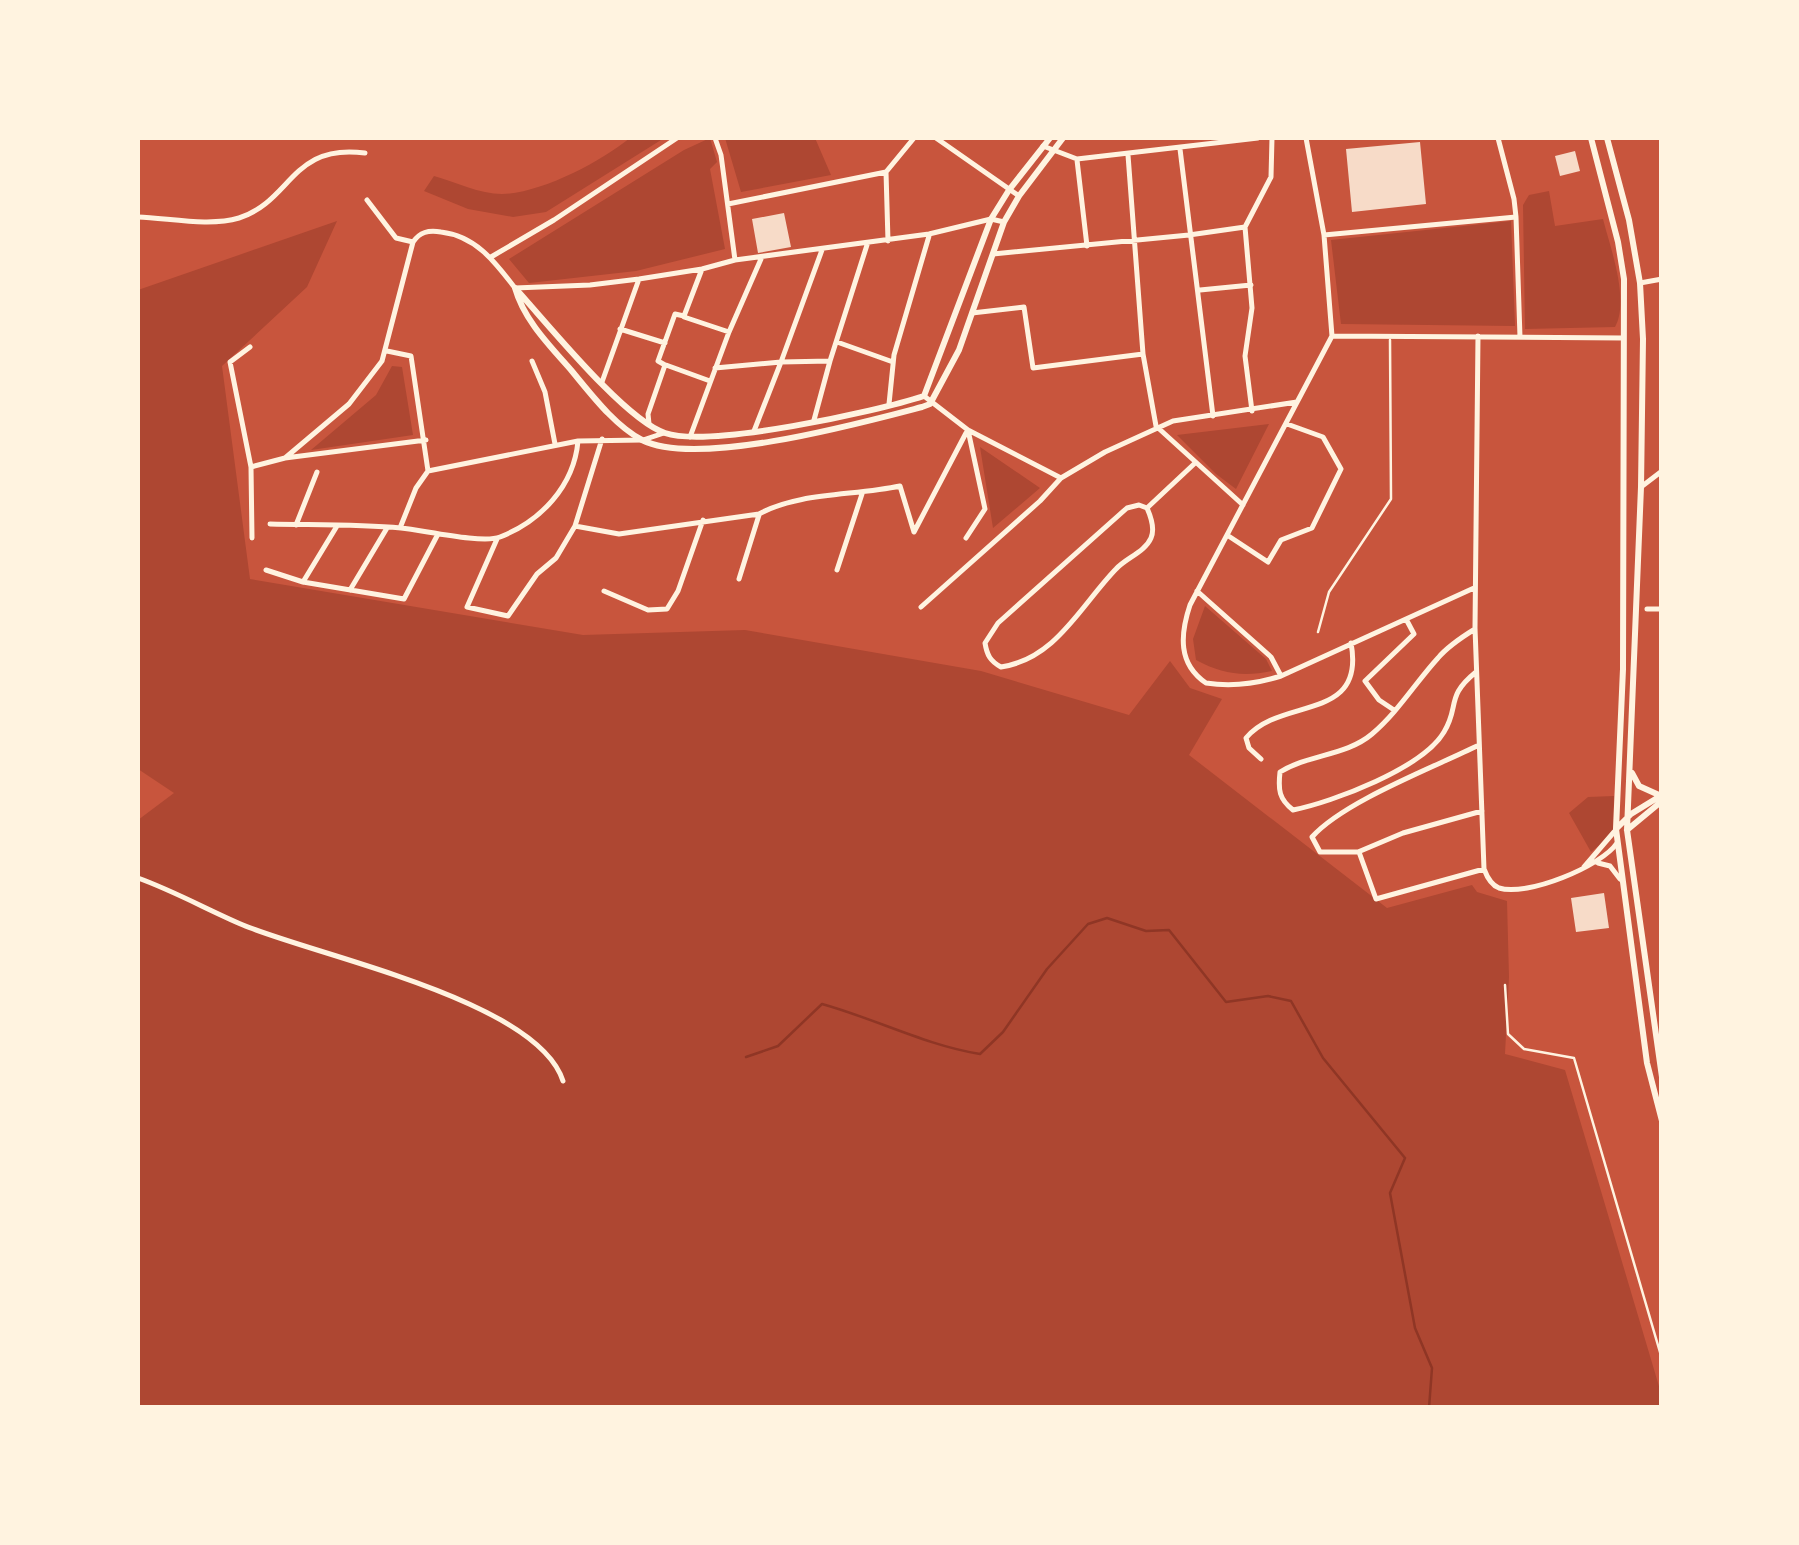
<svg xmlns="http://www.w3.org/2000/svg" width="1799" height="1545" font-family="Signika,sans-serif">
<rect width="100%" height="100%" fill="#c8553d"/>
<path fill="#ae4732" d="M630 138 661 140 546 212 513 217 468 209 424 191 434 176C455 182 480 194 502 194 542 193 600 162 630 138Z
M710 138 717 162 710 169 725 249 636 271 529 283 509 259 684 150Z
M725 138H815L831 175 741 192Z
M1549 191 1555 226 1603 219C1610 247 1630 300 1615 327L1525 329 1523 205 1529 195Z
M337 221 307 287 222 366 250 579 583 635 745 630 981 671 1129 715 1170 661 1190 688 1222 699 1189 755 1387 908 1472 885 1477 892 1507 901 1509 977 1505 1054 1565 1070 1661 1393V1407H138V820L174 793 138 769V290Z
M1511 221 1515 326 1341 324 1331 240Z
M392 366 402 367 413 435 311 450 376 395Z
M1269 424 1236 489 1216 474 1177 435Z
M980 447 1040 488 993 528Z
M1205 606 1266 659 1272 671C1243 677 1222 674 1196 660L1193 639Z
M1614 796 1613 834 1591 852 1569 813 1588 797Z"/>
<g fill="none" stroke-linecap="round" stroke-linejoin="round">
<path stroke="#8f3625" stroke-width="2.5" d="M746 1057 778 1046 822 1004C876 1019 925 1045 980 1054L1003 1032 1047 969 1088 924 1107 918 1146 931 1169 930 1226 1002 1268 996 1291 1001 1323 1058 1405 1158 1390 1193 1415 1328 1432 1368 1429 1408"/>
</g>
<path fill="#f7dbc8" d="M1420 142 1426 204 1352 212 1346 149Z
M1575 151 1580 171 1560 176 1555 156Z
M784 213 791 247 758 253 752 219Z
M1604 893 1609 928 1576 932 1571 898Z"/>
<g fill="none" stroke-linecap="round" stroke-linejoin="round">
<path stroke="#fff3e0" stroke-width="2.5" d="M1318 632 1329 592 1391 499 1390 340
M1505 985 1508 1034 1524 1049 1574 1058 1662 1359"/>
<path stroke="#fff3e0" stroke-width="5" d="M715 138 721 155 735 260
M936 138 1019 196
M1306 138 1324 235 1332 336 1190 605C1180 635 1178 664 1206 683 1233 687 1256 684 1281 676L1474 588
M1043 146 1077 159 1258 138
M1180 149 1213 416
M1128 155 1143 354 1156 426 1243 505
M1077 160 1087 246
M367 200 396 238 413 242
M728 204 886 172
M138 217C169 218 209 227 239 218 292 201 291 143 365 153
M1516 217 1520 337
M1324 235 1516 217 1514 199 1498 138
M888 241 886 172 914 138
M993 254 1189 235 1245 227
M491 257 554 220 677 138
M1640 283 1662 279
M1200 290 1251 285
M972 313 1024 307 1033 368 1143 354
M684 317 729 332
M620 329 665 343
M1332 336 1623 338
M1478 336 1475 628 1484 869C1487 877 1491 885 1499 888 1527 897 1602 866 1617 843
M837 342 893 362
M250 347 230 362 251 467 252 538
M387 351 411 356 428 471 416 488 400 528
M532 361 545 392 555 444
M666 365 710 381
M715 368 781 362 822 250
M602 382 639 279
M924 396 968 430 1061 478
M889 404 894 355 929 236
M1252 411 1245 356 1252 308 1245 227 1271 177 1272 138
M814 420 830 361
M649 424 648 414 665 365 658 361 675 314 684 316 702 269
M754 431 781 362 830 361 867 245
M690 437 729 332 761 259
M602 439 575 526 619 534 759 514C799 492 854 496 900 486L914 532
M285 458 426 440
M251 467 285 458 349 404 382 361 413 242C420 232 428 230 441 232 476 236 495 262 515 288L590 285 639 279 702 269 735 260 929 234 991 219 1004 222
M428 471 578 441 643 440 664 433
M1641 487 1662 471
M1139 505 1147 508C1151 517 1155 529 1151 538 1145 552 1126 558 1116 569 1081 605 1056 659 1001 667 990 661 987 655 985 643L998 623 1127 508Z
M1147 508 1194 464
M270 524C314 525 358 524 401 528 423 530 482 544 500 537 541 521 574 486 578 441
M296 525 317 472
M914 532 966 433
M1227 535 1268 562 1281 540 1312 528 1341 469 1323 437 1287 424
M966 538 985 509 968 430
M497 539 467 607 508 616 537 574 556 558 575 526
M266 570 303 582 404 599 438 534
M837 570 862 494
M739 579 759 515
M303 582 337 526
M350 590 387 528
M604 591 648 610 667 609 678 591 703 520
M1197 591 1271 657 1281 676
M921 607 1040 501 1061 478 1105 452 1173 421 1297 402
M1647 609H1662
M1475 629C1462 637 1448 646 1438 658 1416 682 1398 712 1372 734 1346 756 1309 754 1280 772 1278 790 1279 799 1293 810 1333 802 1423 768 1444 732 1460 706 1445 697 1476 672
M1394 710 1379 700 1365 681 1414 634 1406 619
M1477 746C1432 768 1343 802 1312 837L1320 852H1358L1403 833 1482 811
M1261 759 1249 748 1246 738C1281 696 1366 723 1351 643
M1359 852 1376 899 1484 869
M1598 863 1610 866 1620 879
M1584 867 1614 832
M138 878C174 891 208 910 243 925 317 956 537 1000 563 1081"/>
<path stroke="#fff3e0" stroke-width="6" d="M515 288C524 320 549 345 571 370 591 394 614 425 642 440 697 468 861 423 922 407L930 404 959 350 1004 222 1019 196 1063 138
M516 289C547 323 625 420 665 433 709 448 875 412 924 396L991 219 1009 190 1050 138"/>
<path stroke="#fff3e0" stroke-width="6" d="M1591 138 1618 242 1624 279 1623 669 1616 829 1647 1063 1662 1121
M1607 138 1629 220 1640 283 1643 339 1641 487 1627 830 1662 1077
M1632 773 1639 786 1659 795
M1617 828 1631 814 1662 795
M1627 830 1662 801"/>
</g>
<rect width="1799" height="1545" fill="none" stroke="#fff3e0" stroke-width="280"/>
</svg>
